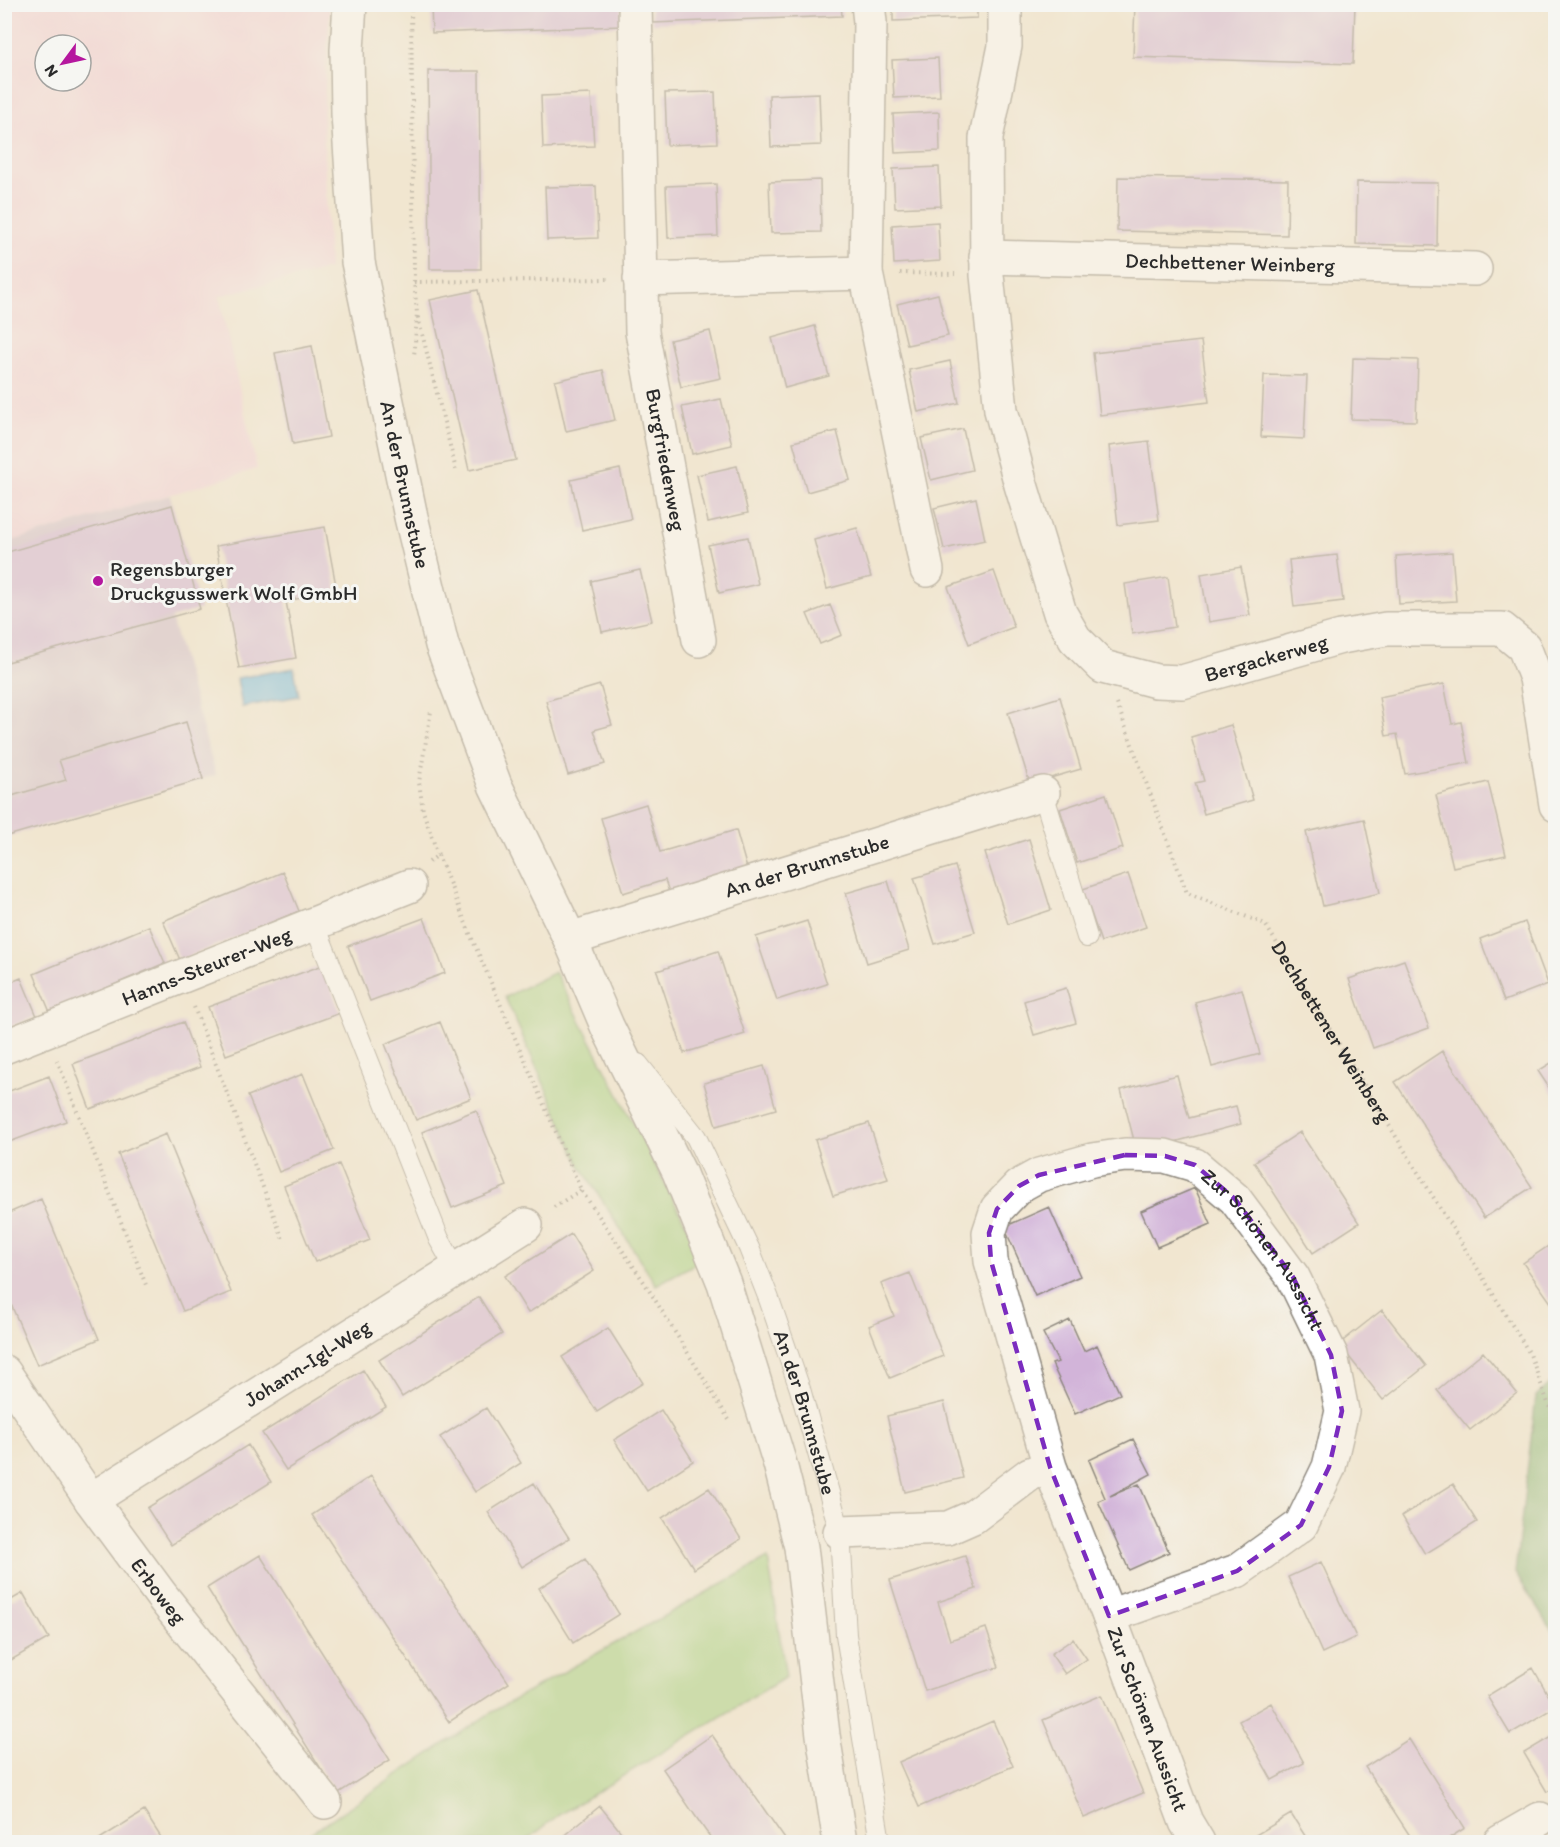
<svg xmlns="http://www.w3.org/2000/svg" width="1560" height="1847" font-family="Itim,sans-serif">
<rect width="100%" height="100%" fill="#f6f6f2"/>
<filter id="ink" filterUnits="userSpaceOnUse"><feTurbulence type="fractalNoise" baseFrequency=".0167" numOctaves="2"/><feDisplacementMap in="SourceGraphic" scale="12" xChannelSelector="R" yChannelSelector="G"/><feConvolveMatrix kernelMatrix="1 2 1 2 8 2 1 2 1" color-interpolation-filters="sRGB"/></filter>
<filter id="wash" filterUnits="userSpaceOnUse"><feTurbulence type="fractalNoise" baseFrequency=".008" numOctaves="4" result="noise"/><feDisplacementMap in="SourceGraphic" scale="24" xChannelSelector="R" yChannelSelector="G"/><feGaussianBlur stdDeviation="1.35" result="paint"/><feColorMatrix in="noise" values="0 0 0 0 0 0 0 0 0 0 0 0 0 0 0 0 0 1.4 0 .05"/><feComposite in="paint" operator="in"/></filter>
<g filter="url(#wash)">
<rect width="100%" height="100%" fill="#f1e6d0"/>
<path fill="#f4cfde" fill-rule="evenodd" d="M5 5H330L323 122 329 269 219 296 257 469 5 543ZM45 45H81V81H45Z"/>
<path fill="#d0bdce" d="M170 495 200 609 171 618 216 775 5 837V543Z"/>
<path fill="#a2d17f" stroke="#667e55" stroke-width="1.5" d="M555 972 704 1259 656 1285 581 1167 505 997Z
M768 1558 786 1677 557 1816 525 1842H297L492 1712Z"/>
<path fill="#81b36e" stroke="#566f4c" stroke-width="1.5" d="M1555 1378V1635L1515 1573 1536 1396Z"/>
<path fill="#68b7e2" stroke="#4a7186" stroke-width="1.5" d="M294 668 299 696 242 707 237 678Z"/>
<g id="blocks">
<path fill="#d2b4d9" d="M431 4H621L622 26 432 33Z
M651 4H841L842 16 652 23Z
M893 4H977V18L893 21Z
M1135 4H1355L1353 64 1133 57Z
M938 58 940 96 894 98 892 60Z
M428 71H479L481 269H430Z
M715 92 717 143 667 145 665 93Z
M819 93 821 145 771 147 769 95Z
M591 94 594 146 543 148 541 96Z
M939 112 940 151 895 153 893 114Z
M939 167 941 206 895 208 893 169Z
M1118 177 1288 180 1287 235 1117 231Z
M820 180 821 232 771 233 769 182Z
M1357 182 1438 183 1437 246 1356 244Z
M716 184 718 236 668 238 666 186Z
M596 186 598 238 547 240 545 187Z
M938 222 940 261 894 264 892 225Z
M478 290 516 460 469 470 430 300Z
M938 294 948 336 907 345 897 304Z
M815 326 829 376 785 388 772 338Z
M710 331 721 378 681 387 670 340Z
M1201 341 1209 402 1100 415 1093 353Z
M312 346 329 437 293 444 275 353Z
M1353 358 1418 360 1416 421 1351 419Z
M950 361 959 403 918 412 909 370Z
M603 370 615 420 566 431 555 381Z
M1264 375 1307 376 1304 439 1261 437Z
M721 399 732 445 692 454 682 407Z
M963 429 972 470 931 480 921 438Z
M837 431 850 480 807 492 793 442Z
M1149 441 1159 520 1118 525 1109 446Z
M737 466 748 513 708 522 697 475Z
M620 469 631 519 582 530 571 480Z
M976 498 985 540 944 549 934 508Z
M172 505 200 609 4 663V553Z
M325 527 337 591 286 601 296 658 239 668 216 546Z
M857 528 871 577 827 589 814 540Z
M748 537 758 584 719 593 708 545Z
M1452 552 1456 601 1399 604 1396 556Z
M1337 555 1343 601 1294 607 1289 560Z
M1241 567 1250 615 1209 622 1201 574Z
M640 570 652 621 602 632 591 581Z
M994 571 1014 627 969 644 948 587Z
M1168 577 1175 627 1132 634 1125 584Z
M830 605 842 635 820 644 807 614Z
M1444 684 1452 724 1461 722 1469 763 1405 774 1397 734 1386 736 1379 697Z
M600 685 612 725 594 730 605 764 568 775 546 701Z
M1060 697 1081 769 1030 784 1008 713Z
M186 722 203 779 4 837V786L8 797 66 780 59 760Z
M1231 725 1253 800 1204 814 1195 783 1204 781 1191 737Z
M1488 782 1506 855 1453 867 1436 795Z
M1106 794 1123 848 1077 863 1060 809Z
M646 804 660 852 736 830 748 872 670 895 665 880 623 893 601 818Z
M1364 819 1380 893 1323 906 1306 832Z
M1029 839 1051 910 1008 924 985 853Z
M955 866 975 932 935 944 914 878Z
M283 872 299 911 180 960 163 921Z
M1128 874 1146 927 1101 942 1083 889Z
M888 881 909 950 867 963 846 893Z
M424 918 445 973 370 1001 348 946Z
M807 921 827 984 777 1000 756 937Z
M1525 922 1548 984 1504 1001 1480 939Z
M149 926 165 963 50 1012 34 974Z
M718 951 745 1034 684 1053 657 971Z
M1404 960 1429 1028 1373 1048 1349 979Z
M323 965 340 1013 226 1055 208 1007Z
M21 978 37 1016 4 1029V985Z
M1066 988 1076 1023 1034 1035 1024 1001Z
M1242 989 1260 1054 1212 1067 1195 1002Z
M183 1022 200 1067 90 1109 73 1064Z
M440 1022 471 1098 416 1120 385 1044Z
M1442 1051 1532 1187 1484 1218 1395 1082Z
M1556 1060V1098L1538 1071Z
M764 1066 776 1109 716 1126 704 1083Z
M303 1074 334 1150 279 1172 248 1096Z
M1177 1075 1189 1118 1236 1106 1241 1124 1137 1152 1121 1090Z
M49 1076 66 1121 4 1144V1093Z
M476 1110 507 1186 452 1208 422 1132Z
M869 1123 888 1179 833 1196 815 1140Z
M1300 1132 1359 1223 1313 1253 1254 1162Z
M166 1134 231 1292 183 1311 118 1154Z
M339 1164 370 1240 315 1262 284 1186Z
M1195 1188 1211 1224 1157 1247 1141 1211Z
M41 1199 99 1339 37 1365 4 1288V1215Z
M1049 1207 1080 1276 1035 1296 1004 1227Z
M571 1234 594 1271 528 1313 505 1276Z
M1556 1241V1310L1523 1263Z
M910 1273 943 1356 890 1378 869 1326 894 1316 881 1284Z
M479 1297 502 1334 402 1397 379 1360Z
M1382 1310 1426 1366 1383 1400 1339 1344Z
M1070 1320 1084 1351 1097 1345 1120 1394 1075 1414 1052 1364 1058 1362 1043 1333Z
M608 1328 643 1383 597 1412 562 1357Z
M1483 1352 1517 1393 1470 1430 1437 1390Z
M363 1370 386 1407 286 1470 262 1433Z
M944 1402 963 1478 905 1492 887 1416Z
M486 1408 521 1463 475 1492 440 1437Z
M661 1410 693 1461 647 1491 614 1440Z
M1133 1439 1151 1474 1110 1496 1139 1484 1169 1552 1129 1570 1098 1501 1105 1498 1089 1460Z
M248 1445 271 1482 171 1545 147 1508Z
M371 1476 509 1683 449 1722 312 1515Z
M534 1483 569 1538 522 1567 488 1512Z
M1453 1484 1477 1522 1425 1554 1402 1516Z
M709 1488 741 1539 694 1569 662 1518Z
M260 1555 390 1760 337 1794 207 1588Z
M965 1556 976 1589 938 1602 950 1640 986 1628 999 1667 925 1691 890 1580Z
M585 1559 619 1614 573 1643 539 1588Z
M1321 1562 1356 1637 1322 1653 1288 1577Z
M23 1593 49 1638 6 1663 4 1604Z
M1073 1639 1087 1659 1065 1674 1051 1654Z
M1533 1668 1555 1707 1510 1734 1487 1696Z
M1102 1695 1143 1793 1084 1818 1043 1720Z
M1271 1703 1304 1763 1272 1780 1239 1721Z
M993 1721 1013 1766 919 1807 899 1762Z
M1556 1734V1786L1547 1792 1524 1753Z
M712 1735 733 1765 787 1842H714L705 1830 663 1769Z
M1409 1739 1465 1828 1443 1842H1414L1365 1767Z
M600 1806 629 1842H556Z
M144 1811 164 1842H100L98 1840Z
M1291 1814 1309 1842H1244Z"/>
</g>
</g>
<g filter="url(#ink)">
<use href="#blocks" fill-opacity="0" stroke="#8e887e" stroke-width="1.5"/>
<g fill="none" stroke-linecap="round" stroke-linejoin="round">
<g stroke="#8e887e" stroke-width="22">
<g id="service">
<path d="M1043 793 1087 937"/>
<path d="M314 923 439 1239 456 1269"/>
<path id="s2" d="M638 1064 696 1137 749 1248 769 1299 800 1389 840 1532 846 1635 880 1842"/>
</g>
</g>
<g stroke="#8e887e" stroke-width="36">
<g id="minor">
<path id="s3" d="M350 4 347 50 348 114 358 262 411 517 442 645 495 785 570 939 607 1026 679 1172 724 1283 780 1464 801 1547 823 1735 840 1842"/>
<path id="s4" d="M635 4 642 332 699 640"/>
<path d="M868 4 870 22 866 273 927 570"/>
<path id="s5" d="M1005 4V46L986 138 987 275 1001 410 1021 485 1060 613 1075 639 1103 667 1156 681 1182 682 1341 637 1386 629H1502L1524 647 1536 678 1556 805"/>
<path id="s6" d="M986 257 1475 269"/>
<path d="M640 279 866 273"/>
<path id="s7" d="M570 939 1043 793"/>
<path id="s8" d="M4 1047 409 886"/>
<path id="s9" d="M4 1372 91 1500 161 1595 325 1802"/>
<path id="s10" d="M91 1500 526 1225"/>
<path id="s11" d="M840 1532 948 1528 973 1517 1030 1474 1050 1467 991 1261 989 1233 997 1209 1019 1186 1039 1175 1092 1160 1125 1155 1165 1156 1195 1165 1235 1199 1293 1277 1331 1355 1342 1411 1329 1467 1301 1525 1237 1571 1109 1616 1050 1467"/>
<path id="s12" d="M1109 1616 1186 1822 1198 1842"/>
<path d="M1500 1842 1540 1819"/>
</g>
</g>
<g stroke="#8e887e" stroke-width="4" stroke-dasharray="1.5 4.5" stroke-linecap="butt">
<path d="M411 4 414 282 417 313 414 357"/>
<path d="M900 273 955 274"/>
<path d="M414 282 609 279"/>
<path d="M418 317 457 474"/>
<path id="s1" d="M1117 704 1187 893 1265 924 1530 1354 1556 1425"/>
<path d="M438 855 473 941 581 1190 644 1282 731 1423"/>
<path d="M429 862 438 855 423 811 419 782 431 711"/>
<path d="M194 1007 284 1242"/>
<path d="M57 1060 146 1285"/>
<path d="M554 1207 581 1190"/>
</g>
<use href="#service" stroke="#fff" stroke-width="20"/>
<use href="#minor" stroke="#fff" stroke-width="33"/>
</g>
</g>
<path d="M0 0H1560V1847H0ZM1125 1155 1165 1156 1195 1165 1235 1199 1293 1277 1331 1355 1342 1411 1329 1467 1301 1525 1237 1571 1109 1616 1050 1467 991 1261 989 1233 997 1209 1019 1186 1039 1175Z" fill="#f1e6d0" fill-opacity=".55" fill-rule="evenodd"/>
<path fill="none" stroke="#7b2cbf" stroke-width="4.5" stroke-dasharray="12 8" stroke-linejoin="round" d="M1125 1155 1165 1156 1195 1165 1235 1199 1293 1277 1331 1355 1342 1411 1329 1467 1301 1525 1237 1571 1109 1616 1050 1467 991 1261 989 1233 997 1209 1019 1186 1039 1175Z"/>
<circle fill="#b5179e" stroke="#f6f6f2" stroke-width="2" cx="98" cy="581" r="6"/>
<g text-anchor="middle" stroke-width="6" stroke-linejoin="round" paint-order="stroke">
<g font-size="21" fill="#2b2b2b" stroke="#f6f6f2">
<text dy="7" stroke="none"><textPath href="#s6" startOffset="244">Dechbettener Weinberg</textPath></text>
<text dy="7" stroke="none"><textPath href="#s4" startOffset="458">Burgfriedenweg</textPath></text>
<text dy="7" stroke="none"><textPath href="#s3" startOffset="486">An der Brunnstube</textPath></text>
<text dy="7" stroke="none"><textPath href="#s5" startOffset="858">Bergackerweg</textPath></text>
<text dy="7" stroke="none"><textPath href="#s7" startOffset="248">An der Brunnstube</textPath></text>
<text dy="7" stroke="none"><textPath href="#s8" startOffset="218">Hanns-Steurer-Weg</textPath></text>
<text dy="7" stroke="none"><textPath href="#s1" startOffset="412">Dechbettener Weinberg</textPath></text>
<text dy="7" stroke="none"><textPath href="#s11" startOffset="820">Zur Schönen Aussicht</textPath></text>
<text dy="7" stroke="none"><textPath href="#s10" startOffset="256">Johann-Igl-Weg</textPath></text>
<text dy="7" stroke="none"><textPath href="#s2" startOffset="390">An der Brunnstube</textPath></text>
<text dy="7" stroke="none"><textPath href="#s9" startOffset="268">Erboweg</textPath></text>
<text dy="7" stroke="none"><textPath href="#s12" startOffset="110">Zur Schönen Aussicht</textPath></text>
</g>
<g font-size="21" fill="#2b2b2b" stroke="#f6f6f2" text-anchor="start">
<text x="110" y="576">Regensburger<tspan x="110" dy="24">Druckgusswerk Wolf GmbH</tspan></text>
</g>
</g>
<rect width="1560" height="1847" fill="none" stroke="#f6f6f2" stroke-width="24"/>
<g transform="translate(63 63) rotate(237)"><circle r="28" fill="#f6f6f2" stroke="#a5a5a2" stroke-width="1.5"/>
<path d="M0-4.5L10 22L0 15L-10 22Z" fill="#b5179e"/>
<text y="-9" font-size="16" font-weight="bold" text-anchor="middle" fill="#2b2b2b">N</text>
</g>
</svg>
